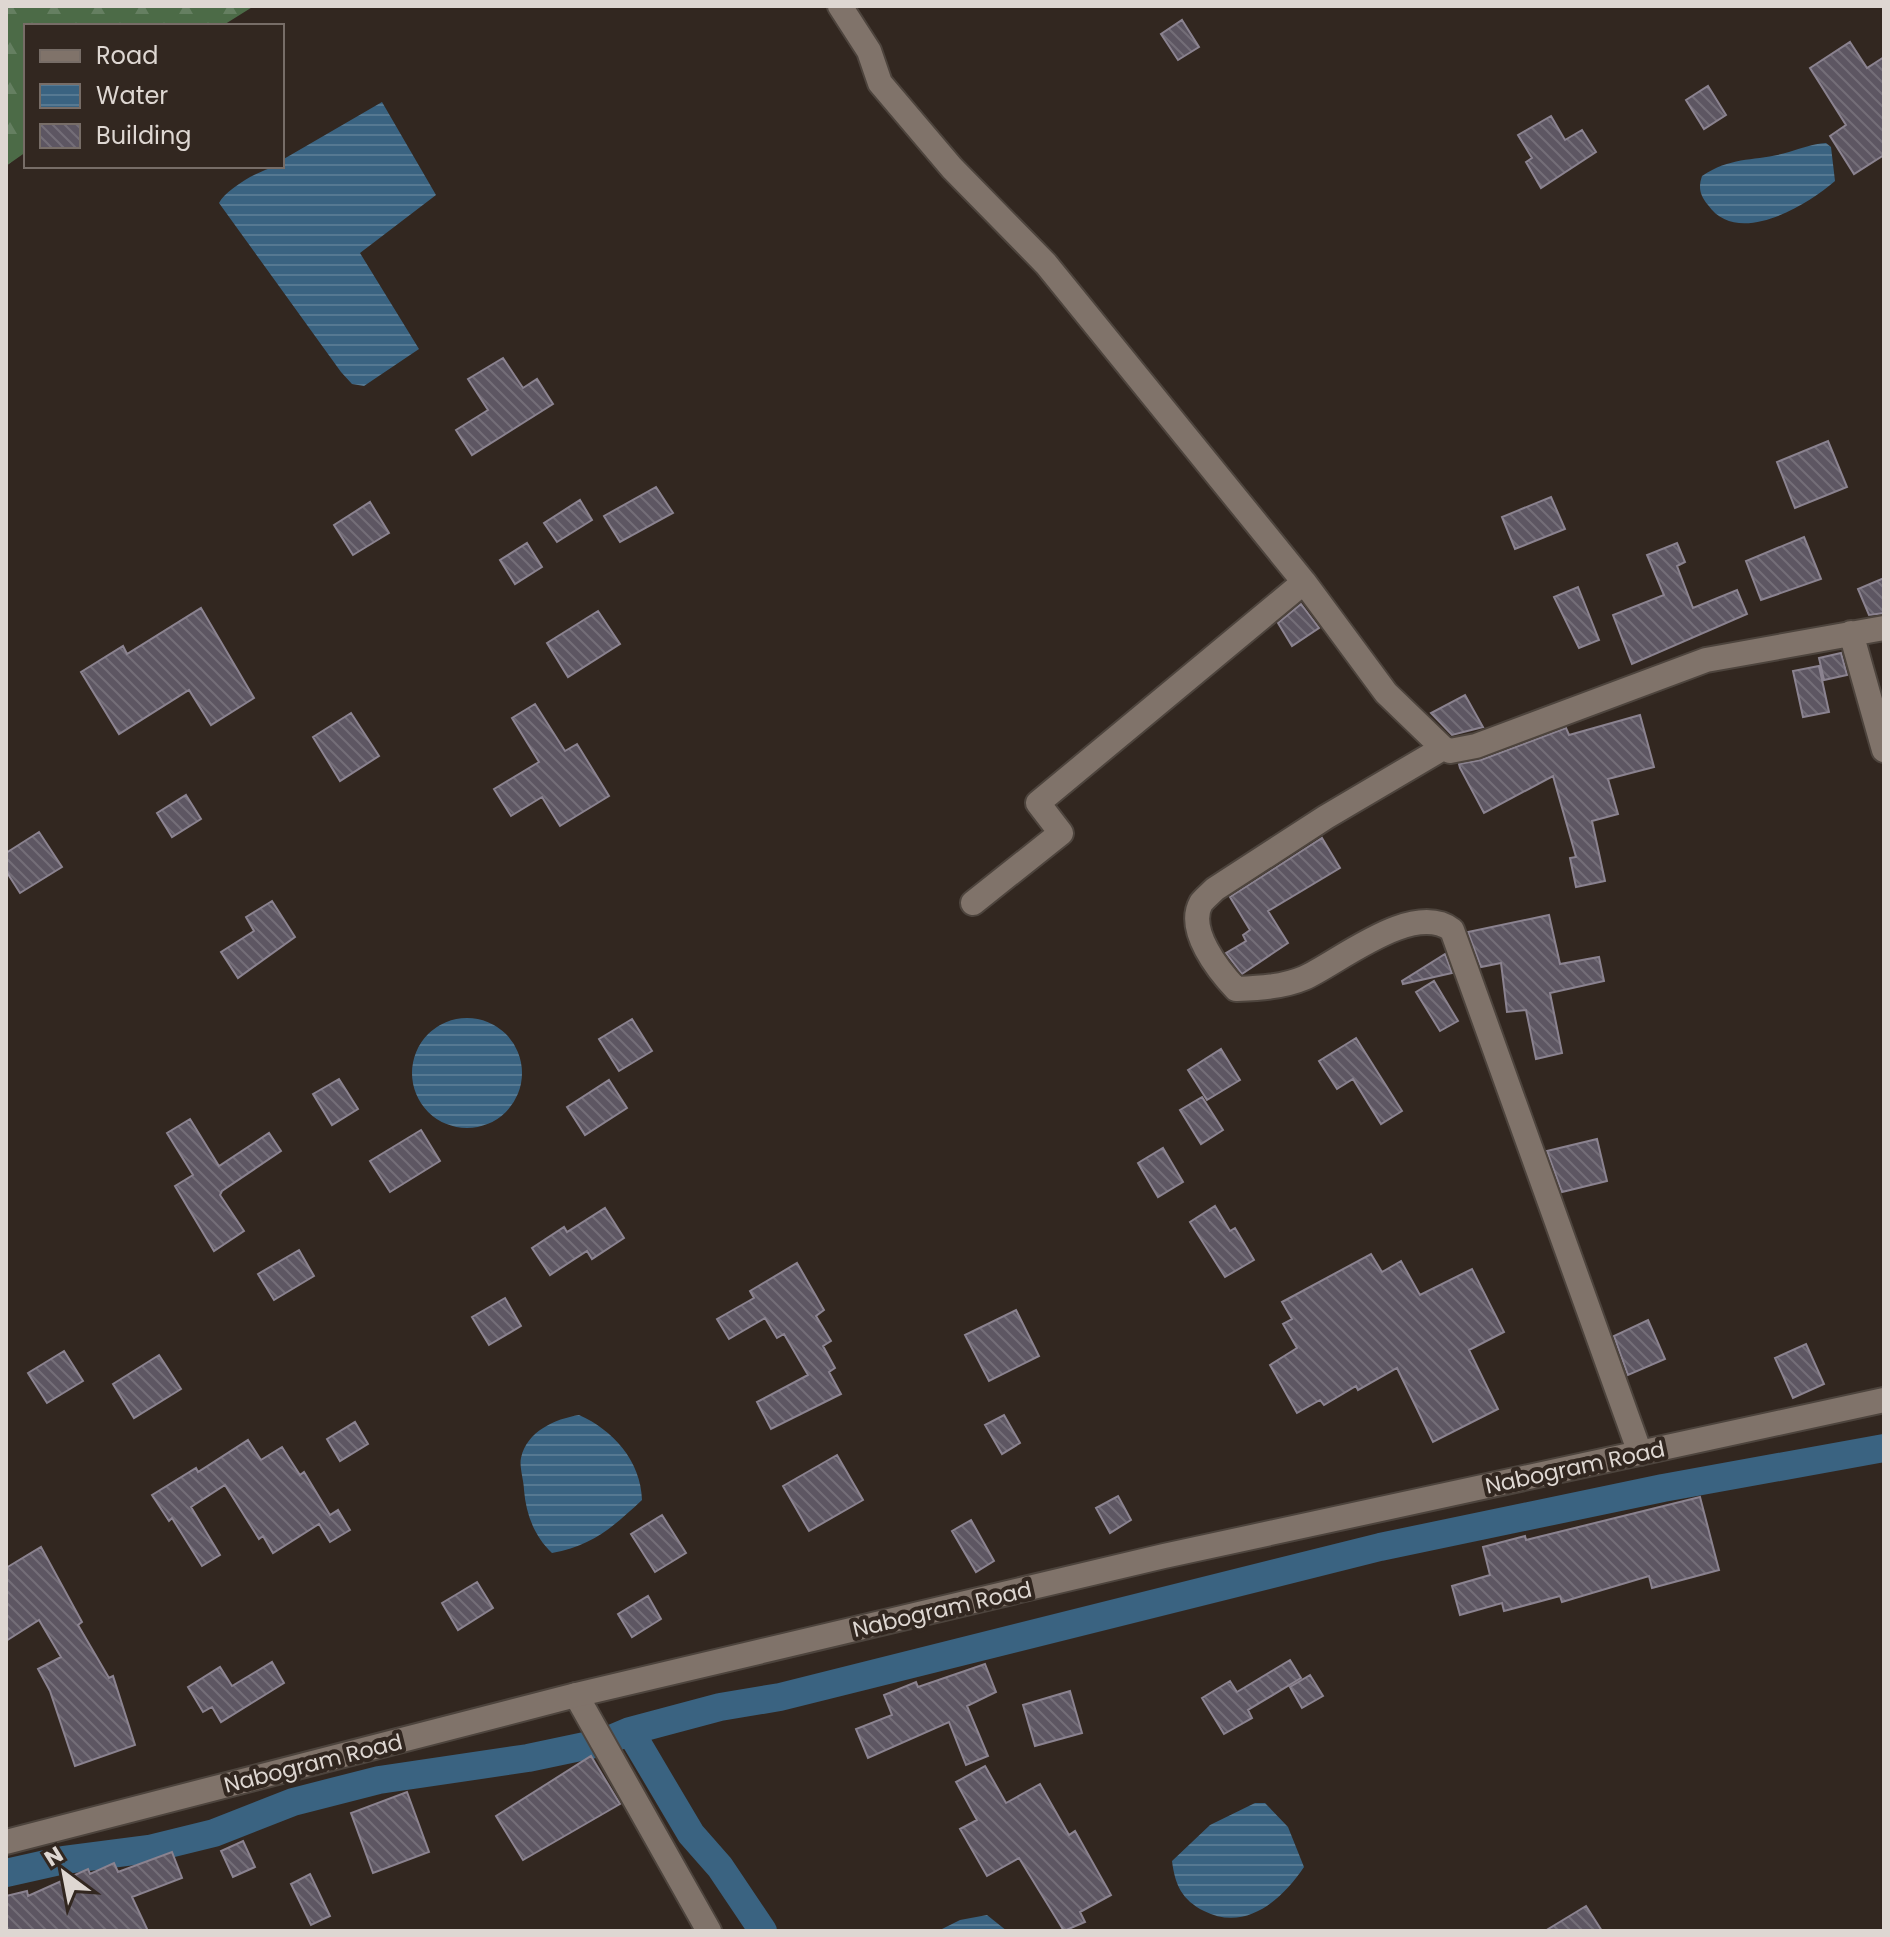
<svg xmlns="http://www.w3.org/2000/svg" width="1890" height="1937" font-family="Poppins,sans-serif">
<defs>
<pattern id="forest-firs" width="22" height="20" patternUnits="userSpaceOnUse" patternTransform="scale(2)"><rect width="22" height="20" fill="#4c6b47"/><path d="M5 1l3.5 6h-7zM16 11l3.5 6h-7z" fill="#657f61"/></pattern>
<pattern id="water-rules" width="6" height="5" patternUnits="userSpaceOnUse" patternTransform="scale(2)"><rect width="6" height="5" fill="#3a6381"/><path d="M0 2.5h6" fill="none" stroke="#567992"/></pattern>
<pattern id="building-back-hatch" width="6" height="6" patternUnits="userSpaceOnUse" patternTransform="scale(2)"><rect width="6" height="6" fill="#5d5662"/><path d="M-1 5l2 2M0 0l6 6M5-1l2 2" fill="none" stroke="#746e78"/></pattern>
</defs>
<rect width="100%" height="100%" fill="#322720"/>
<path fill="url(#forest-firs)" d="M6 6H254L222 26H26V152L6 166Z"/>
<path fill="url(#water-rules)" d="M382 102 436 195 360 253 419 349 364 386 352 384 341 372 219 203C227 188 265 166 282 166V160Z
M1826 143 1831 147 1835 181C1805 207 1737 247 1708 205 1700 195 1698 188 1702 176 1733 155 1756 162 1789 152 1802 148 1812 144 1826 143Z
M412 1073a55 55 0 1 1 110 0a55 55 0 1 1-110 0Z
M579 1415C613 1430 641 1461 642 1500 613 1527 592 1546 552 1553 534 1536 526 1514 524 1490 524 1481 519 1467 521 1458 527 1431 555 1419 579 1415Z
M1255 1803H1265L1288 1827 1304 1867C1281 1901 1245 1932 1204 1911 1182 1900 1175 1885 1172 1861L1210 1825Z
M987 1915 1007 1931H938L960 1920Z"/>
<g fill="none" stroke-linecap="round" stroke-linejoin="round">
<path stroke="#3a6381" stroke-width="28" d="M630 1731 691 1834 720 1867 763 1931
M6 1873 64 1860 149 1849 214 1833 293 1802 379 1780 528 1758 604 1742 630 1731 720 1707 780 1697 1380 1547 1663 1488 1884 1448"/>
</g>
<path fill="url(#building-back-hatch)" stroke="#8b8390" stroke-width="2" d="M1182 20 1199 47 1178 60 1161 34Z
M1850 42 1867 68 1884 57V155L1854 174 1830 136 1846 125 1810 68Z
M1708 86 1726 115 1704 129 1686 100Z
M1551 116 1565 140 1582 130 1596 152 1541 188 1526 162 1532 158 1518 135Z
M503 358 523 388 537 379 553 404 472 455 456 430 488 410 468 379Z
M1828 441 1847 487 1795 508 1777 462Z
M656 487 673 513 620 542 604 516Z
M1551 497 1565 529 1515 549 1502 517Z
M580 500 592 520 557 542 544 523Z
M370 502 389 533 353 555 334 525Z
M1804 537 1821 579 1761 600 1746 561Z
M527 543 542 567 515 584 500 560Z
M1677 543 1685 562 1677 566 1693 608 1737 590 1747 614 1632 664 1613 615 1664 595 1647 555Z
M1884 578V613L1869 615 1858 589Z
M1578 587 1599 640 1579 648 1554 597Z
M1301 604 1319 628 1292 646 1278 623Z
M201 608 254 698 211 725 189 690 119 734 81 672 123 646 127 654Z
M598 611 620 644 568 677 547 643Z
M1841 653 1847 675 1824 680 1819 658Z
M1819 666 1829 712 1803 717 1793 671Z
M1465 695 1483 727 1452 735 1431 713Z
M535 704 565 751 577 744 609 796 560 826 542 797 511 816 494 789 539 762 512 718Z
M351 713 379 756 340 781 313 737Z
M1640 715 1654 767 1608 779 1618 814 1592 821 1605 881 1576 887 1570 858 1576 857 1553 776 1484 813 1460 768 1459 764 1481 760 1566 728 1569 735Z
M186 795 201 819 172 837 157 813Z
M39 832 62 867 20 893 6 871V853Z
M1322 838 1340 868 1268 911 1288 943 1242 974 1226 953 1246 941 1243 935 1250 930 1230 897Z
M272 901 295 937 238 978 221 952 254 931 246 917Z
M1549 915 1560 964 1599 957 1604 981 1550 993 1562 1053 1536 1059 1526 1010 1507 1012 1501 963 1481 967 1468 932Z
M1445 954 1452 973 1403 984 1402 981Z
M1434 981 1458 1021 1440 1031 1416 992Z
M632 1019 652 1051 619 1071 599 1039Z
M1356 1038 1402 1111 1381 1124 1353 1079 1337 1089 1319 1061Z
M1221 1049 1240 1080 1207 1100 1188 1070Z
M339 1079 358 1109 332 1125 313 1094Z
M609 1080 627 1108 585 1135 567 1107Z
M1202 1097 1223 1130 1201 1144 1180 1110Z
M190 1119 219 1166 269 1133 281 1151 222 1191 220 1195 244 1231 214 1251 175 1186 193 1175 167 1133Z
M421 1130 440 1161 390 1192 370 1161Z
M1597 1139 1607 1181 1562 1192 1547 1151Z
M1163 1148 1183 1182 1158 1197 1138 1163Z
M1215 1206 1230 1231 1235 1228 1254 1260 1225 1277 1190 1222Z
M605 1208 624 1238 592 1259 587 1251 550 1275 532 1248 564 1227 567 1232Z
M299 1250 314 1276 274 1300 258 1274Z
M1371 1254 1382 1272 1401 1261 1420 1295 1472 1269 1504 1332 1469 1350 1498 1409 1433 1442 1397 1368 1358 1390 1356 1386 1324 1405 1320 1400 1297 1413 1270 1365 1297 1348 1283 1324 1292 1319 1282 1302Z
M797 1263 824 1310 816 1316 831 1341 823 1346 835 1368 829 1372 841 1394 771 1429 757 1402 808 1375 784 1334 777 1338 765 1318 729 1339 717 1319 754 1298 750 1291Z
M505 1298 521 1326 489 1345 472 1317Z
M1016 1310 1039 1356 989 1381 965 1335Z
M1648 1320 1665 1359 1628 1375 1614 1336Z
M1806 1344 1824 1384 1793 1398 1775 1358Z
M64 1351 83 1381 47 1403 28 1373Z
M159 1355 181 1389 134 1418 113 1384Z
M1004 1415 1020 1443 1002 1454 985 1425Z
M355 1422 368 1444 340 1461 327 1439Z
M248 1440 261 1460 282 1447 300 1475 304 1472 330 1515 338 1510 350 1530 330 1542 319 1524 273 1553 263 1536 259 1539 225 1485 191 1507 220 1555 202 1566 172 1518 169 1521 152 1495 196 1468 198 1472Z
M837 1455 863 1500 809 1531 783 1486Z
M1118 1496 1131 1520 1110 1533 1096 1508Z
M1700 1497 1719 1570 1652 1588 1649 1576 1562 1602 1560 1596 1504 1611 1502 1603 1460 1615 1452 1586 1490 1575 1483 1547 1525 1536 1526 1540Z
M662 1515 686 1553 655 1572 631 1534Z
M971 1520 994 1561 976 1572 952 1531Z
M41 1547 82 1622 78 1625 109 1678 113 1676 135 1745 75 1766 50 1691 38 1669 61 1657 39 1620 6 1641V1568Z
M477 1582 493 1608 458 1630 442 1603Z
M648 1596 661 1619 632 1637 618 1614Z
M1290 1660 1301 1678 1248 1710 1252 1718 1224 1734 1202 1698 1230 1681 1237 1692Z
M272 1662 284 1683 221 1722 212 1707 203 1712 188 1687 220 1667 232 1686Z
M985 1664 996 1692 967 1706 988 1756 966 1765 949 1722 868 1758 856 1729 892 1715 884 1695 916 1682 918 1687Z
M1310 1675 1323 1696 1302 1708 1290 1687Z
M1070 1691 1082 1733 1035 1746 1023 1705Z
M591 1756 620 1804 523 1860 496 1816Z
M985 1766 1006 1803 1040 1784 1069 1835 1075 1831 1111 1895 1080 1912 1085 1922 1064 1931 1019 1858 987 1876 960 1829 977 1820 956 1782Z
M407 1792 429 1852 373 1873 351 1813Z
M243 1841 255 1867 233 1877 221 1851Z
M172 1852 182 1878 132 1897 148 1931H6V1896L27 1891 28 1896 88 1869 90 1874 114 1863 118 1872Z
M310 1874 330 1916 311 1925 291 1884Z
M1586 1906 1602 1931H1545Z"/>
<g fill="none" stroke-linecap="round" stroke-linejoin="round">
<g stroke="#4d443d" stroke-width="28">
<path id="minor" d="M840 6 869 51 880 83 952 168 1046 264 1304 582 1386 693 1443 748 1450 751 1476 746 1706 660 1884 628
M1851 633 1884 750
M1443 748 1326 817 1215 889C1211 893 1204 899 1201 903 1186 930 1219 971 1236 989 1258 988 1283 987 1304 978 1338 963 1413 900 1452 930L1640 1453
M973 903 1061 833 1038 803 1304 582"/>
</g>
<g stroke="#4d443d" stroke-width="28">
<path id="tertiary" d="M576 1695 709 1931"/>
</g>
<g stroke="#4d443d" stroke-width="28">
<path id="secondary" d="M6 1842 576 1695 1164 1556 1884 1400"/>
</g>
<use href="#minor" stroke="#80736a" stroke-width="24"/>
<use href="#tertiary" stroke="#80736a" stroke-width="24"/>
<use href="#secondary" stroke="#80736a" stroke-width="24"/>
</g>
<g text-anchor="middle" stroke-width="8" stroke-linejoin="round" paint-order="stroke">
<g font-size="22" fill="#ded7d2" stroke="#322720">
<text transform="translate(1575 1467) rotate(-12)" y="8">Nabogram Road</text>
<text transform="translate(942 1609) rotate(-13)" y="8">Nabogram Road</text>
<text transform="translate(313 1763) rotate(-14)" y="8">Nabogram Road</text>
</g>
</g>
<rect width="1890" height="1937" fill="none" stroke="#ded7d2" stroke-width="16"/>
<rect x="24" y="24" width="260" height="144" fill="#322720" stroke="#776d67" stroke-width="2"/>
<rect x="40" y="50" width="40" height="12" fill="#80736a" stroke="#776d67" stroke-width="2"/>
<text x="96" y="64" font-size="24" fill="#ded7d2">Road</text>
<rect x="40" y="84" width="40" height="24" fill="url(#water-rules)" stroke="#776d67" stroke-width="2"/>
<text x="96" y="104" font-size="24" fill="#ded7d2">Water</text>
<rect x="40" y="124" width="40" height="24" fill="url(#building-back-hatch)" stroke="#776d67" stroke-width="2"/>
<text x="96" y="144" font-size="24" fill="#ded7d2">Building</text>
<g transform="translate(64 1873) rotate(328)" stroke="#322720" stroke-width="6" paint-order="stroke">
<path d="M0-6L14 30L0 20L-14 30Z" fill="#ded7d2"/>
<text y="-12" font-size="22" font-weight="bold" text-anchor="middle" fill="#ded7d2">N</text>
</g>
</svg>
